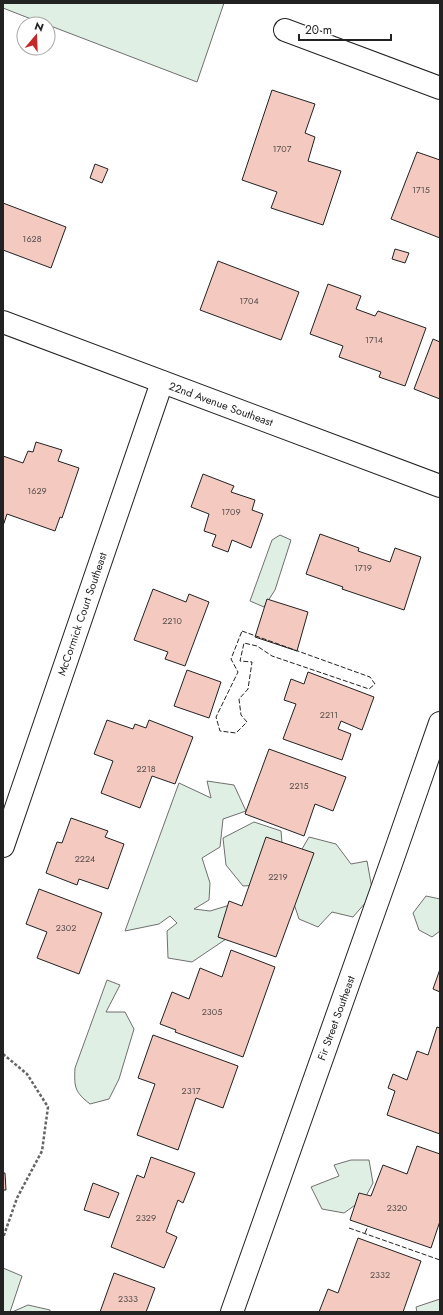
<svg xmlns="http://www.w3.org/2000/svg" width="443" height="1315" font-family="Jost,sans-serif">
<rect width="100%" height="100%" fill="#fff"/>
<path fill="#e0efe3" stroke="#6f6f6f" d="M3 3H224L197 82 48 25V24H44L3 8Z
M280 535 291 540 275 590 264 607 250 601 272 540Z
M207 781 234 785 246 811 223 819 220 847 202 858 210 883 209 900 194 909 210 911 230 905 229 937 192 962 168 958 167 931 177 923 170 916 159 924 125 931 179 783 211 798Z
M254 822 281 831 284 867 271 884 243 886 226 865 223 838Z
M309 837 336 844 351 864 367 861 373 894 353 917 332 912 318 927 299 919 291 895 295 861Z
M426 896 440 899V931L432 937 419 930 413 913Z
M107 980 120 985 106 1012H125L134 1029 119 1079 109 1099 90 1104C75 1092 74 1088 75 1068Z
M351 1160H369L373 1183 365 1198 344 1213 322 1209 311 1187 339 1176 334 1165Z
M3 1268 22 1276 10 1312H3Z
M440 1299V1312H417L416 1307Z
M28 1305 50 1310V1312H12Z"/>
<path fill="#f3c9c0" stroke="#222" d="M272 90 315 104 305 133 315 137 308 161 341 171 323 225 271 208 277 192 242 180Z
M417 152 440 160V238L391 219Z
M95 164 108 169 102 183 90 178Z
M3 203 66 227 51 268 3 250Z
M395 249 409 253 405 263 392 259Z
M218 261 299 292 281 340 200 310Z
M328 284 361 296 356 309 375 316 378 311 426 328 405 386 379 377 381 372 339 357 343 346 310 334Z
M433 339 440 342V399L414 389Z
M36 442 62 450 58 461 79 468 62 518 60 517 55 531 7 514 3 526V456L23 463 28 451 33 452Z
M203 474 234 486 231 492 255 500 252 510 263 514 251 548 232 540 228 552 212 546 216 535 204 531 209 514 191 507Z
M320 534 359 548 358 551 390 562 395 548 421 557 404 610 342 589 343 587 306 574Z
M153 589 186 602 189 594 209 602 185 666 165 659 168 652 134 640Z
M267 599 308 612 297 651 255 637Z
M187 670 221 682 209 718 174 706Z
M308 672 374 697 362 730 341 721 338 729 351 734 342 760 283 739 296 704 284 700 291 679 304 684Z
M107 720 133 729 135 724 146 728 149 720 193 737 175 784 152 776 140 808 101 793 113 761 94 754Z
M269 749 346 777 333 811 315 804 304 836 245 814Z
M71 818 108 831 105 837 124 844 108 889 79 879 77 885 46 873 57 842 62 843Z
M266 837 314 853 276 957 218 937 229 901 242 906Z
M39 889 102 913 79 974 37 958 47 932 26 924Z
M231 950 275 967 243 1057 175 1032 176 1030 160 1024 172 992 189 999 200 968 222 977Z
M440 969V992L433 989Z
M437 1027 440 1028V1134L387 1115 395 1091 388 1088 393 1074 407 1080 417 1051 428 1055Z
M153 1035 238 1066 223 1108 196 1098 178 1150 137 1135 155 1084 138 1078Z
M417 1146 440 1154V1221L431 1248 350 1220 359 1193 371 1196 383 1165 407 1174Z
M151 1157 195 1173 183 1203 178 1200 166 1232 177 1237 164 1268 111 1247 137 1175 144 1178Z
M3 1173H5L6 1190H3Z
M93 1183 119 1193 109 1218 84 1210Z
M358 1238 421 1261 403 1312H319L328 1289 338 1293Z
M114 1273 155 1288 146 1312H100Z"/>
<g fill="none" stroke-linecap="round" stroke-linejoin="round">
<g stroke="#222" stroke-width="24">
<path id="street" d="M285 30 440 88
M3 846 162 382
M232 1312 393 858 440 723"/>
</g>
<g stroke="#222" stroke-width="24">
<path id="secondary" d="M3 322 440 486"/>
</g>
<path stroke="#646464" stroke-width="2.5" stroke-dasharray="3 2" stroke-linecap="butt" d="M3 1054 27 1074 48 1107 42 1151 17 1198 3 1238"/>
<use href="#street" stroke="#fff" stroke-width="22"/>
<use href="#secondary" stroke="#fff" stroke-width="22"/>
<path stroke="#222" stroke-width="1" stroke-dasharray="5 2" stroke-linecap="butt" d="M242 631 370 677 375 684 369 689 272 656 257 646 244 643 240 661 252 662 248 689 239 699 241 715 247 722 236 733 220 731 216 717 238 672 231 659Z
M349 1228 440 1260
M365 1233 368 1226"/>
</g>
<g text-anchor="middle" stroke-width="3" stroke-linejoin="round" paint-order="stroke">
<g font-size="9" fill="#564c4a">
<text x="282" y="152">1707</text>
<text x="421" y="193">1715</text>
<text x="32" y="242">1628</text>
<text x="249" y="304">1704</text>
<text x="374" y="343">1714</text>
<text x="37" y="494">1629</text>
<text x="231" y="515">1709</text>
<text x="363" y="571">1719</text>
<text x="172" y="624">2210</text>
<text x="329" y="718">2211</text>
<text x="146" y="772">2218</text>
<text x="299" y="789">2215</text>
<text x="85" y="862">2224</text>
<text x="278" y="880">2219</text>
<text x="66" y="931">2302</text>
<text x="212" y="1015">2305</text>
<text x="191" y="1094">2317</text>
<text x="397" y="1211">2320</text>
<text x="146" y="1221">2329</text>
<text x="380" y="1278">2332</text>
<text x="128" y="1302">2333</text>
</g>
<g font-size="11" fill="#222" stroke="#fff">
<text transform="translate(221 404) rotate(20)" y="4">22nd Avenue Southeast</text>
<text transform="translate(82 614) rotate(-71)" y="4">McCormick Court Southeast</text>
<text transform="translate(336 1018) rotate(-70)" y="4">Fir Street Southeast</text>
</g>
</g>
<rect width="443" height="1315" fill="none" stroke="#222222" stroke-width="8"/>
<g transform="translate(36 36) rotate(19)"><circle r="19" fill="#ffffff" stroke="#a7a7a7"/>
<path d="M0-3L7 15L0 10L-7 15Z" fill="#c62828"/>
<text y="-6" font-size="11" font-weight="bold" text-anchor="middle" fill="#222222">N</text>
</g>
<path d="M299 34v6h92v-6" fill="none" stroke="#222222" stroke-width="2"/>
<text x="305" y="34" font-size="12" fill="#222222" stroke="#ffffff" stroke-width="3" paint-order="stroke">20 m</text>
</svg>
